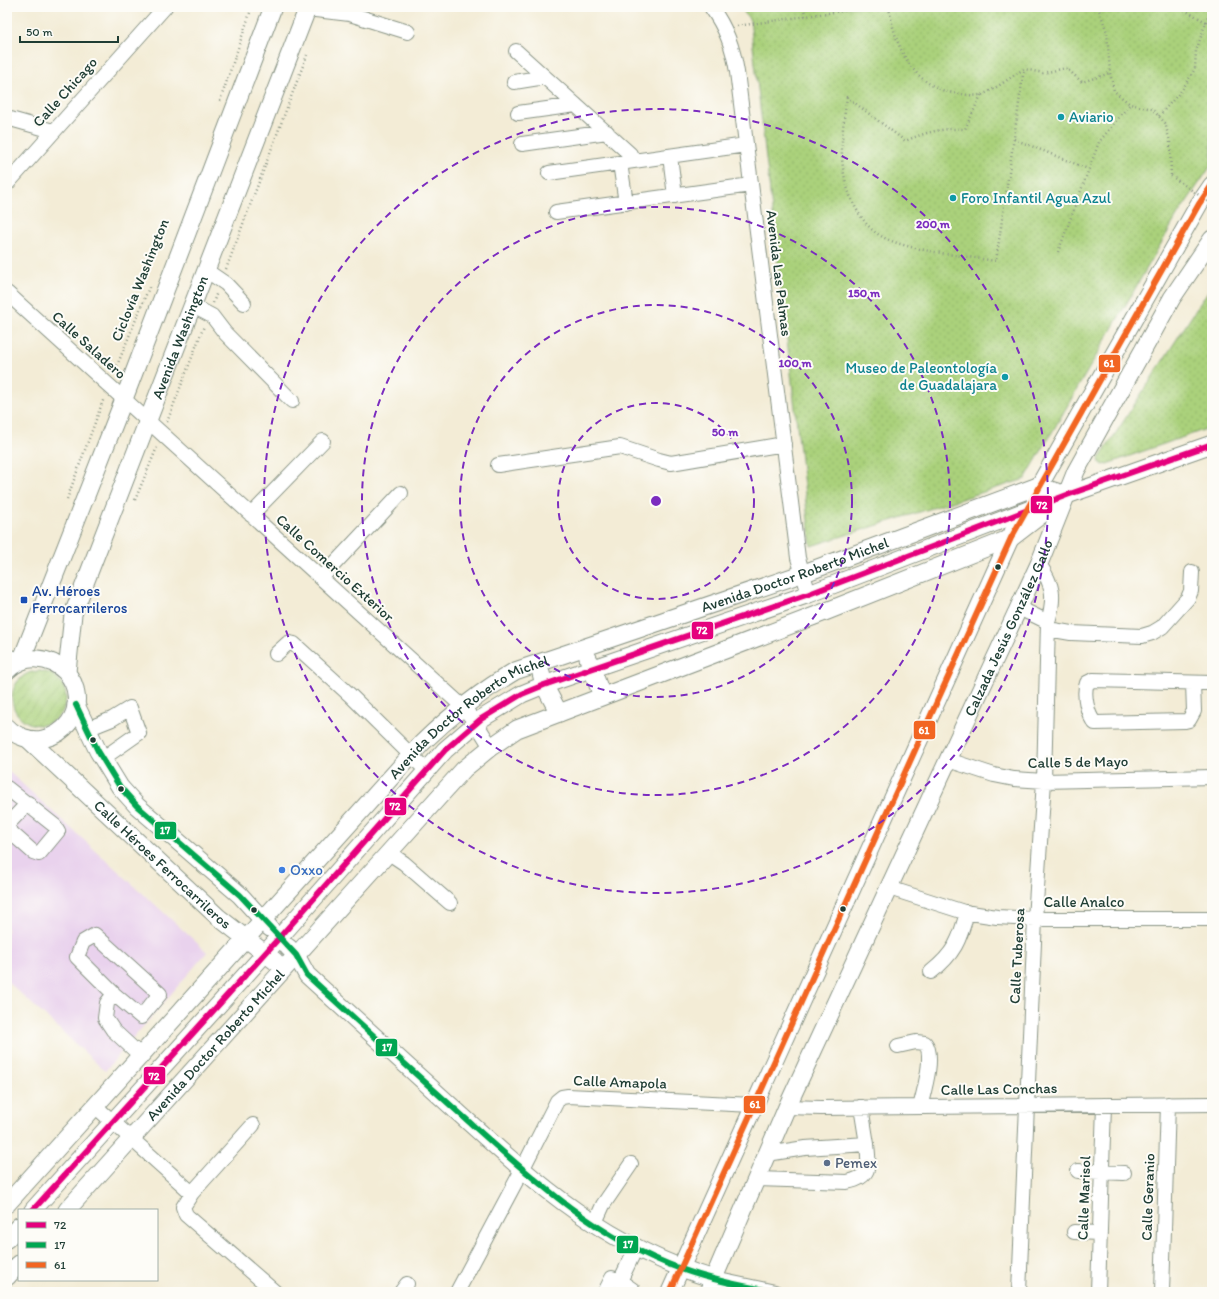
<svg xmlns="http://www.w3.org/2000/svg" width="1219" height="1299" font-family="Itim,sans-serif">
<defs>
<pattern id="park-dots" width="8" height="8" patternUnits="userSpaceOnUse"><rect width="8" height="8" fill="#aad17b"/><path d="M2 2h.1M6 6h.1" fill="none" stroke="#92b46b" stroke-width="1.8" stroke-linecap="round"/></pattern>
<pattern id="garden-furrows" width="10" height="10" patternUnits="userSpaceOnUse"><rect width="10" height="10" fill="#aad17b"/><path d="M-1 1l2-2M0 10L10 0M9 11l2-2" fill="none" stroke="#92b46b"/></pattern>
</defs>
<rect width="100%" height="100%" fill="#fdfcf7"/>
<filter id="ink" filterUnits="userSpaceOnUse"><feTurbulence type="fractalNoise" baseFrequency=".025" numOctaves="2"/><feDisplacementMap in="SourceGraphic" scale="8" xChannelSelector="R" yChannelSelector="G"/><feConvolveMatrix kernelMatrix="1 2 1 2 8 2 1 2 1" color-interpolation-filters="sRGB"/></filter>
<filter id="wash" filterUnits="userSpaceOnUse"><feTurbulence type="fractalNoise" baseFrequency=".012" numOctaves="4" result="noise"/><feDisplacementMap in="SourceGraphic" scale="16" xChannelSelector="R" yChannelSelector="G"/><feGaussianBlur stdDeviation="0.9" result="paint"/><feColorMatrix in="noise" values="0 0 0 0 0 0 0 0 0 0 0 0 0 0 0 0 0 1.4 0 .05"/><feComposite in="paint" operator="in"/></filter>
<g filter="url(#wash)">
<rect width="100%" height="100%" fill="#f3ecd6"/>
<path fill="#e9d2ed" d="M7 770 207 952 105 1071 7 981Z"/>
<path fill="url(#park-dots)" stroke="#648758" d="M740 7H1212V164L1177 216 1025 479 811 546 750 20Z
M1212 285V427L1104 465 1100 463 1099 459Z"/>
<path fill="url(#garden-furrows)" stroke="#648758" d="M12 698a27 27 0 1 1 54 0a27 27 0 1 1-54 0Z"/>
</g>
<g filter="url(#ink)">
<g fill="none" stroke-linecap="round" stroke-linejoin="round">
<g stroke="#899485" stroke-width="16">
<path id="minor" d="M711 7C726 28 733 47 737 72L798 558 809 594
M307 9 350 14 408 32
M516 51 630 154 633 161
M514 82 545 77
M518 113 576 105
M7 118 53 131
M522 144 607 132
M670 156 675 196
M620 163 626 203
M549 173 746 145
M7 184 165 7
M556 212 751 185
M207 271 226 284 244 303
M7 293 462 706 476 723 491 747
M193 306 212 316 225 333 292 401
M498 465 620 447 659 460 671 463 784 444
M251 515 323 441
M321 578 401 493
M1019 608 1048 622
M1048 629 1071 633 1142 636 1152 633 1162 627 1188 598 1191 591 1192 572
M276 654 288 643 294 644 350 695 427 771
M1193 683 1194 711 1189 720 1185 721 1095 723C1087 715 1083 693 1087 683L1093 680 1212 683
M87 729 112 719 130 708 139 733 102 759
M948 760 994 775 1014 779 1044 781 1212 777
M7 788 55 826 58 831 39 854 33 852 7 829
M7 825 28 803
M389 853 404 863 450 903
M889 888 964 912 997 917 1035 919H1212
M931 972C954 954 960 940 967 912
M114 994 141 1017 160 994 95 935 83 942 77 957 114 994 107 1003 105 1018 113 1030 141 1056
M898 1046 916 1042 925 1043C935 1055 924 1091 920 1107
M95 1106 192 1193
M787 1107 821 1108 1212 1104
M253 1125 192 1193 183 1207 186 1215 275 1292
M767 1154 805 1148 867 1144 861 1107
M1078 1171 1124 1173
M756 1179 847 1182C872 1177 869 1165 867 1144
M594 1225 603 1205 631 1164
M1074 1232 1100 1233
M714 1279 775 1292
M401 1292 407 1284
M457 1292 522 1170 557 1101 562 1097 568 1096 753 1105
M605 1292 612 1278 620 1281
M632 1292 633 1290 620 1281 636 1248
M1019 1292 1035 919 1044 781 1048 622C1055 597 1054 586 1039 564
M1098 1292 1104 1105
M1162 1292 1168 1104"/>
</g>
<g stroke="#899485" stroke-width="19">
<g id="major">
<path d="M1034 495 1199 204 1212 185"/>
<path d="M7 658 21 661 124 399 273 7"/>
<path d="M588 658 602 696"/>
<path d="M7 671C14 663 26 658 37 659 86 663 91 728 43 739 31 742 15 736 7 727"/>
<path id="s1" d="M67 672 73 614 308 7"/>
<path d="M541 673 544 685 559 713"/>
<path d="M76 705 98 751 120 787 137 806 240 895 270 928"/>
<path id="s2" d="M28 739 218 917 275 961"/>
<path d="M288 947 296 955 307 975C355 1019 403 1062 451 1106 534 1181 603 1246 714 1279"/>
<path id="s3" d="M7 1204 422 743C451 715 480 692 515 671L807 572 1038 486 1067 495"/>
<path d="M33 1210 279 938 445 750 481 719 522 694 544 685 809 594 1067 495 1212 444"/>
<path id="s4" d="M67 1210 464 769 491 747 517 729 817 615 1011 538 1050 508"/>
<path d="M7 1239 19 1226"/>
<path d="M7 1277 19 1264"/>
<path d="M670 1292 1013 532"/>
<path id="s5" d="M708 1292 787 1107 1039 564 1076 471 1172 298 1212 239"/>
</g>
</g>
<path stroke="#899485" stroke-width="2.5" stroke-dasharray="1 3" stroke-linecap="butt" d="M804 7 805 16
M889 7C895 49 915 91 962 94 967 95 975 96 980 95 989 94 1015 74 1024 69L1043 73 1066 68 1082 82 1110 73
M1098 7 1107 32 1110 73 1114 91 1130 104 1152 109 1165 123 1170 142 1171 176
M1206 22 1212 8
M737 26 869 7
M981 95 965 129C941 128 927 132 905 141L847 97C841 138 836 174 858 212 864 221 870 230 881 236 907 251 965 256 996 261L1024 69
M220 101 252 7
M1159 116 1182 90 1195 69 1196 51 1206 22 1179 7
M1014 139 1088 169
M1058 252 1099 142 1130 104
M226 269 307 55
M213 303 217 292
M114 373 150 285
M167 422 204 326
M67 499 104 398
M135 500 158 445"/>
<use href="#minor" stroke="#fff" stroke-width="14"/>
<use href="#major" stroke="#fff" stroke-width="17"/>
<path stroke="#899485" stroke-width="2.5" stroke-dasharray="1 3" stroke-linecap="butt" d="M1171 176 1212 204"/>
<g stroke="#fdfcf7" stroke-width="9">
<path id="bus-1" d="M33 1210 279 938 445 750 481 719 522 694 544 685 809 594 1067 495 1212 444"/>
</g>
<g stroke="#fdfcf7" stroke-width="9">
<path id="bus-2" d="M76 705 98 751 120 787 137 806 240 895 296 955 307 975C357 1021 407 1066 457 1111 525 1172 594 1238 681 1269 711 1280 743 1286 775 1292"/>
</g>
<g stroke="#fdfcf7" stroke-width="9">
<path id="bus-3" d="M670 1292 1011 538 1199 204 1212 185"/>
</g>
<use href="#bus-1" stroke="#e5007d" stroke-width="6"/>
<use href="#bus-2" stroke="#00a651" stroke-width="6"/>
<use href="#bus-3" stroke="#f26522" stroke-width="6"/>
</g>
</g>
<g fill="none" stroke="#7b2cbf" stroke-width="2" stroke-dasharray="7 5">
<circle cx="656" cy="501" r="98"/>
<circle cx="656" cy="501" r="196"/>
<circle cx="656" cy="501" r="294"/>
<circle cx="656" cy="501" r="392"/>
</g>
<g fill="#0f9aa8" stroke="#fdfcf7" stroke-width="1.5">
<circle cx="1061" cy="117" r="4"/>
<circle cx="953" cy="198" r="4"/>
<circle cx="1005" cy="377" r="4"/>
</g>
<g fill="#1f3d34" stroke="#fdfcf7" stroke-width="1.5">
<circle cx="998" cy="567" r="3.5"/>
<circle cx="93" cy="740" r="3.5"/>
<circle cx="121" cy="789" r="3.5"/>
<circle cx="843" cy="909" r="3.5"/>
<circle cx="254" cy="910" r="3.5"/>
</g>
<rect fill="#1a4fb4" stroke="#fdfcf7" stroke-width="1.5" x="20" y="596" width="8" height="8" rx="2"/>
<circle fill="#3f7fe0" stroke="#fdfcf7" stroke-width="1.5" cx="282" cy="870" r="4"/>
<circle fill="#5c6f8a" stroke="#fdfcf7" stroke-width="1.5" cx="827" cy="1163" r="4"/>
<g text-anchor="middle" stroke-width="4" stroke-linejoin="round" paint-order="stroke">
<g font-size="15" fill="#1f3d34" stroke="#fdfcf7">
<text transform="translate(65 92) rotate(-48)" y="5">Calle Chicago</text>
<text transform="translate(779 273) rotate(83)" y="5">Avenida Las Palmas</text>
<text transform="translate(140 280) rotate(-68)" y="5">Ciclovía Washington</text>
<text dy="5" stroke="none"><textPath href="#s1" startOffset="355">Avenida Washington</textPath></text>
<text transform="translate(89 345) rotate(42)" y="5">Calle Saladero</text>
<text transform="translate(335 568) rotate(42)" y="5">Calle Comercio Exterior</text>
<text dy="5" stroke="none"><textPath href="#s3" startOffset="1034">Avenida Doctor Roberto Michel</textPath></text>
<text dy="5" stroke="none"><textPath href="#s5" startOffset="729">Calzada Jesús González Gallo</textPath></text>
<text dy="5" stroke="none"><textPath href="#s3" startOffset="674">Avenida Doctor Roberto Michel</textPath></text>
<text transform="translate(1078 762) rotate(-1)" y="5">Calle 5 de Mayo</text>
<text dy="5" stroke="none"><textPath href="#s2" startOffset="184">Calle Héroes Ferrocarrileros</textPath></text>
<text x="1084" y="907">Calle Analco</text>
<text transform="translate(1017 956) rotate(-87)" y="5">Calle Tuberosa</text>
<text dy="5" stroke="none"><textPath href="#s4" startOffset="222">Avenida Doctor Roberto Michel</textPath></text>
<text transform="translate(620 1082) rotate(2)" y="5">Calle Amapola</text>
<text transform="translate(999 1089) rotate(-1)" y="5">Calle Las Conchas</text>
<text transform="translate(1148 1197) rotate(-88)" y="5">Calle Geranio</text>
<text transform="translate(1084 1198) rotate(-88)" y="5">Calle Marisol</text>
</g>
<g font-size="15" fill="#0d838f" stroke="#fdfcf7" text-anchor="start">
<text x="1069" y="122">Aviario</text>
<text x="961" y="203">Foro Infantil Agua Azul</text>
<text x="997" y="373" text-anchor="end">Museo de Paleontología<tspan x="997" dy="17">de Guadalajara</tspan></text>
</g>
<g font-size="15" fill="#164399" stroke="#fdfcf7" text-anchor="start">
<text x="32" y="596">Av. Héroes<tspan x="32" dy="17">Ferrocarrileros</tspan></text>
</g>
<g font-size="15" fill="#366cbe" stroke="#fdfcf7" text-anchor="start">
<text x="290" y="875">Oxxo</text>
</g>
<g font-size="15" fill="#4e5e75" stroke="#fdfcf7" text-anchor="start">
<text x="835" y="1168">Pemex</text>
</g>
</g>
<circle cx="656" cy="501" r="6" fill="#7b2cbf" stroke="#fdfcf7" stroke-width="2"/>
<g font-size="12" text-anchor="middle" font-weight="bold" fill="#7b2cbf" stroke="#fdfcf7" stroke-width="4" stroke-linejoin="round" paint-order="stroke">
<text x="933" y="228">200 m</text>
<text x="864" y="297">150 m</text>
<text x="795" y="367">100 m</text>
<text x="725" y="436">50 m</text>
</g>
<g stroke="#fdfcf7" stroke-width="1.5">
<rect x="1098" y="354" width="23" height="19" rx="4" fill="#f26522"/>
<rect x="1030" y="495" width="23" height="19" rx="4" fill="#e5007d"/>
<rect x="691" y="621" width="23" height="19" rx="4" fill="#e5007d"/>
<rect x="913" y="720" width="23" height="20" rx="4" fill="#f26522"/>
<rect x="384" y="797" width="23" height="19" rx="4" fill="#e5007d"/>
<rect x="154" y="821" width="23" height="19" rx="4" fill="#00a651"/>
<rect x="375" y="1038" width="23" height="19" rx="4" fill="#00a651"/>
<rect x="143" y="1066" width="23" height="19" rx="4" fill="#e5007d"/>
<rect x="743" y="1095" width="23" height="19" rx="4" fill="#f26522"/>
<rect x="616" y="1235" width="23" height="19" rx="4" fill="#00a651"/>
</g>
<g font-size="11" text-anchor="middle" font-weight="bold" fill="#fff">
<text x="1109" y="367">61</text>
<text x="1042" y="509">72</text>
<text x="702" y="634">72</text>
<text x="924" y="734">61</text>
<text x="395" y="810">72</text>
<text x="165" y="834">17</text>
<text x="387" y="1051">17</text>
<text x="154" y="1080">72</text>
<text x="755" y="1108">61</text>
<text x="628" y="1248">17</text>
</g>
<rect width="1219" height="1299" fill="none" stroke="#fdfcf7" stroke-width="24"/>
<rect x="18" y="1209" width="140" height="72" fill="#fdfcf7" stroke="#a4b0a9"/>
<rect x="26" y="1222" width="20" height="6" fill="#e5007d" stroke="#a4b0a9"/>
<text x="54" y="1229" font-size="12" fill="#1f3d34">72</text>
<rect x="26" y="1242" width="20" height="6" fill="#00a651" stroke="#a4b0a9"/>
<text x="54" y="1249" font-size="12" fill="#1f3d34">17</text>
<rect x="26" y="1262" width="20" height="6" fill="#f26522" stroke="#a4b0a9"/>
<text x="54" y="1269" font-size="12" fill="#1f3d34">61</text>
<path d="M20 36v6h98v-6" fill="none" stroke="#1f3d34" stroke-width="2"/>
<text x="26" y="36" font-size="12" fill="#1f3d34" stroke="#fdfcf7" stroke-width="3" paint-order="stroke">50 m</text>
</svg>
